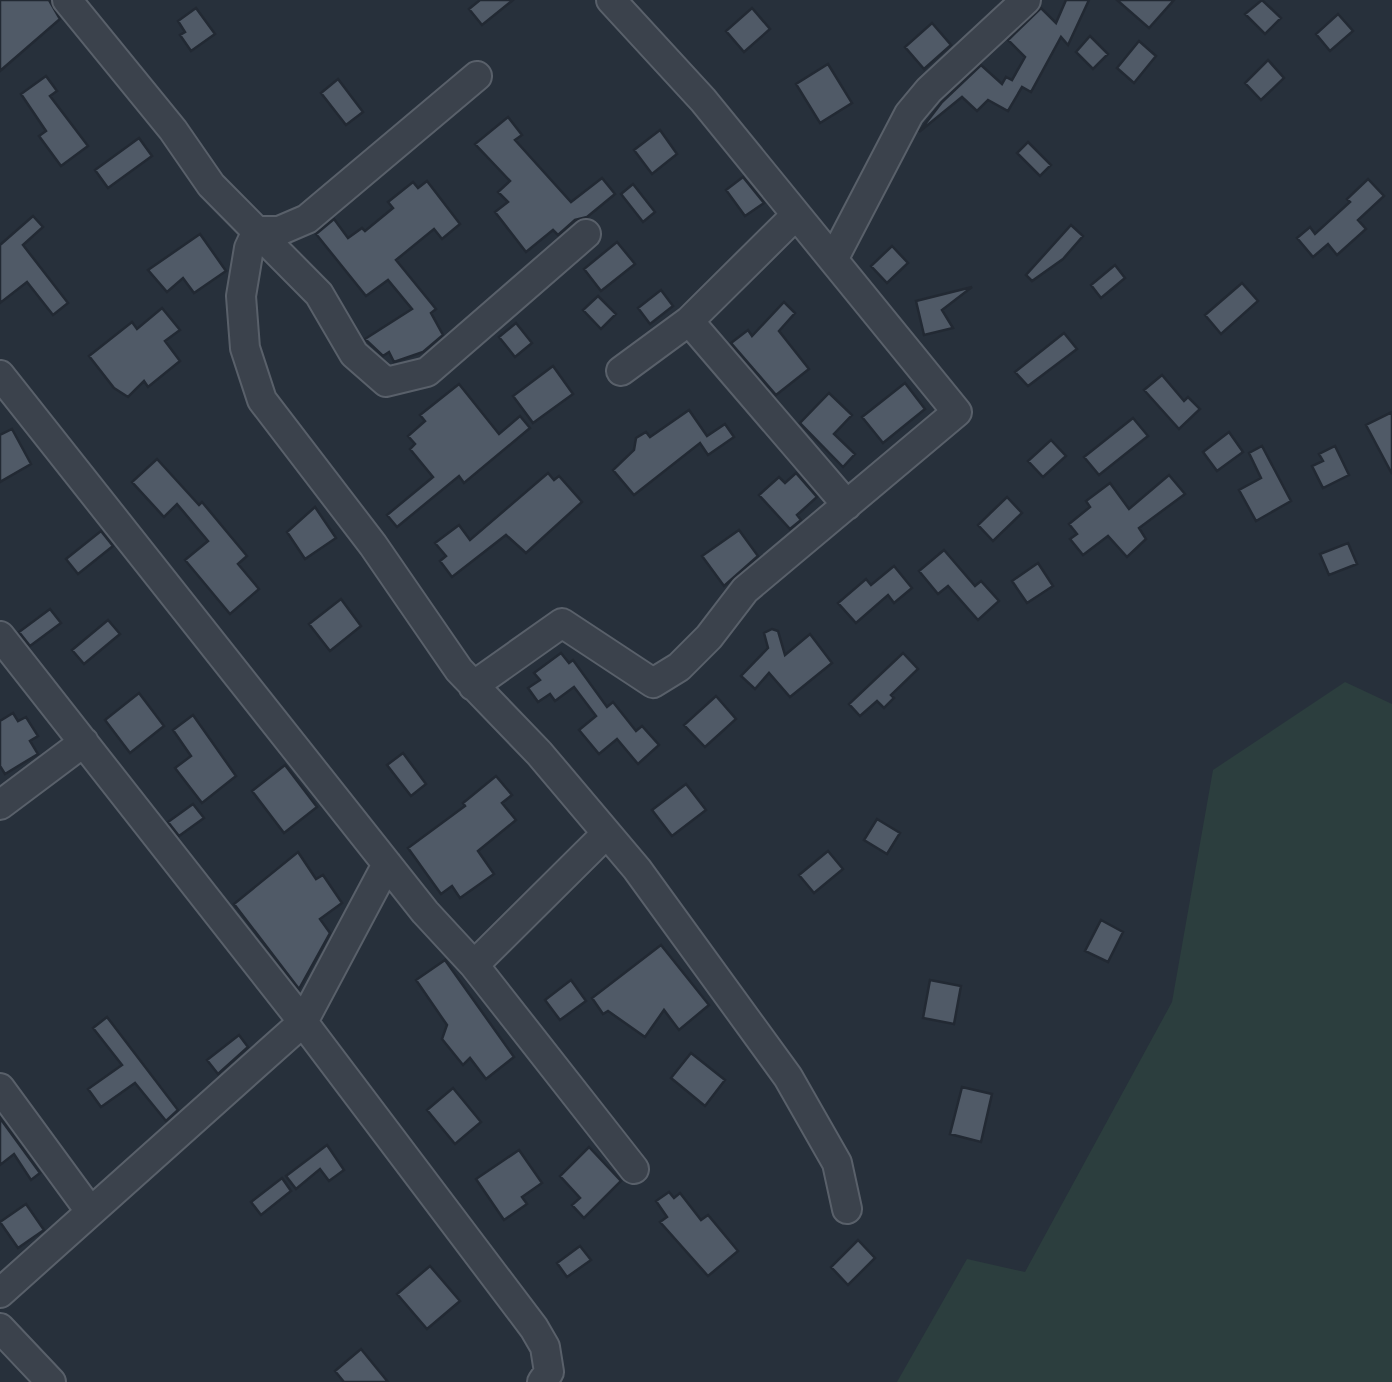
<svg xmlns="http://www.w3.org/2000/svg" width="1392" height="1382" font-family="'Work Sans',sans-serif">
<rect width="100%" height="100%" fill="#27303b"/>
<path fill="#2c3e3e" d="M1345 682 1392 704V1382H897L967 1259 1025 1272 1172 1002 1213 770Z"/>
<path fill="#505a67" stroke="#222933" stroke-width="2.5" d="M0 0H49L60 19 0 71Z
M480 0H513L482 25 469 9Z
M1066 0H1089L1068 45 1061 37 1031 92 1022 87 1008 111 988 100 977 111 962 97 919 132 942 102 981 65 1002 84 1006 77 1012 80 1025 57 1008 40 1041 8 1056 23Z
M1117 0H1174L1149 28Z
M1262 0 1281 18 1265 34 1245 14Z
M196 8 215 34 191 51 180 35 185 32 178 21Z
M752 8 770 29 744 52 726 31Z
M1338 14 1353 31 1330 51 1316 34Z
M932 23 951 45 924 69 905 47Z
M1090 36 1108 54 1093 69 1076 52Z
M1139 41 1156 56 1134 83 1117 68Z
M1268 60 1284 78 1261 100 1245 83Z
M828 64 852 103 820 123 796 84Z
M46 76 57 91 50 96 88 146 61 166 39 136 46 131 21 94Z
M338 79 363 112 346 125 321 93Z
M508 117 522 135 515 140 571 202 602 178 615 194 587 217 575 220 558 235 553 230 526 252 495 212 508 202 498 192 510 181 475 144Z
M660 130 677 154 652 174 634 150Z
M139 138 152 156 108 188 95 170Z
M1028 142 1051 165 1040 176 1017 153Z
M743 177 764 203 745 216 726 190Z
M1368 179 1384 196 1358 220 1366 229 1337 255 1328 244 1313 257 1297 238 1310 227 1315 234 1350 202 1347 199Z
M427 181 460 224 442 239 434 229 396 260 436 309 431 313 443 335 423 352 394 362 389 352 383 356 365 339 412 309 388 280 366 296 316 234 334 219 348 238 362 228 365 231 393 208 388 202 413 182 418 188Z
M633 184 655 212 643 222 621 194Z
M33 216 43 227 23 245 68 303 53 315 27 282 0 303V245Z
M1071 225 1083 236 1063 259 1032 281 1026 275Z
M200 234 226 271 194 293 183 278 167 292 148 270Z
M617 242 635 264 601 291 584 269Z
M892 246 908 263 887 283 871 266Z
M1115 265 1125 278 1101 298 1091 285Z
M1242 283 1258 301 1221 334 1205 315Z
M972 287 942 310 953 328 924 335 916 301Z
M661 290 673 306 650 324 638 308Z
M598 296 616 314 601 329 583 310Z
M784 302 795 313 779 331 809 369 776 395 731 343 748 330 752 336Z
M162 308 180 330 165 341 180 361 148 387 144 381 128 397 114 388 89 356 132 322 137 329Z
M516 323 532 343 515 357 499 337Z
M1064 333 1077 349 1028 386 1015 372Z
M553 366 573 394 533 423 513 396Z
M1162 375 1184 401 1188 397 1200 409 1179 429 1144 390Z
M905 383 925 409 883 443 862 417Z
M459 384 499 434 520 416 530 428 464 483 459 476 397 527 387 515 433 477 410 449 415 444 408 436 425 421 420 415Z
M829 393 852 415 834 434 855 454 843 467 800 423Z
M689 410 707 436 725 424 734 437 708 455 700 443 634 495 613 470 634 450 636 438 646 432 650 437Z
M1392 412V474L1366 425Z
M1133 418 1148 436 1099 475 1084 457Z
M12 429 31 464 0 482V435Z
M1229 432 1243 452 1217 471 1203 452Z
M1051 440 1066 456 1043 477 1028 461Z
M1262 446 1291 501 1256 521 1239 490 1261 478 1249 453Z
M1335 446 1349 475 1323 488 1312 466 1323 461 1319 454Z
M157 459 199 505 202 502 247 556 238 564 259 589 230 614 185 560 208 541 177 504 164 517 132 482Z
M548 473 554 480 559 476 582 502 526 553 506 535 452 577 440 561 446 556 435 543 459 525 470 540Z
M796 473 817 497 797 515 801 520 790 529 759 495 779 477 785 483Z
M1169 475 1185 494 1139 528 1146 539 1127 557 1108 536 1083 555 1070 539 1077 534 1069 524 1090 507 1086 501 1110 483 1129 509Z
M1007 497 1022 513 993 541 978 525Z
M315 507 336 538 305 559 287 532Z
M739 530 758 556 724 586 702 556Z
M101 531 113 546 78 574 66 559Z
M1348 543 1357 564 1329 575 1320 554Z
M944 550 975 586 981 581 999 601 978 620 948 586 938 594 919 571Z
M1038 563 1053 586 1027 603 1012 581Z
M894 566 912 588 894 603 888 595 856 623 838 603 866 579 871 585Z
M341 599 361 626 330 651 309 624Z
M50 609 61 623 30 646 19 632Z
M108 620 120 634 84 664 72 650Z
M772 629 778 631 785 655 810 634 832 663 790 697 769 673 755 689 741 676 768 648 764 633Z
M561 653 569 663 573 660 607 707 613 702 636 731 642 726 659 745 638 764 617 739 599 754 579 730 596 716 574 687 555 701 550 694 538 702 528 688 540 680 534 673Z
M903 653 918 669 891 695 894 698 884 708 877 701 860 716 849 704Z
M139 693 164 726 130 753 105 720Z
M716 696 736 719 705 747 684 725Z
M13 713 18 721 26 717 38 736 30 741 38 754 5 774 0 766V721Z
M193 715 236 776 202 803 175 768 191 756 173 730Z
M403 753 426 784 411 796 387 765Z
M285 765 317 807 284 833 252 791Z
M496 776 512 795 502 803 516 820 478 851 494 874 460 898 452 886 441 894 408 848 465 806 463 803Z
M686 784 706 810 672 836 652 810Z
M193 804 204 818 179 836 168 822Z
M877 819 900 833 887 854 864 840Z
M828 851 843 869 814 893 799 875Z
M298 852 316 879 323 875 342 903 320 919 330 933 299 989 234 904Z
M1101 920 1123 932 1108 962 1085 951Z
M661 945 709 1005 679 1030 664 1010 645 1037 608 1011 603 1014 592 998Z
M445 960 514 1057 486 1079 470 1058 463 1065 442 1039 447 1025 416 980Z
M571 980 586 1001 560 1020 545 1000Z
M930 980 961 986 954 1024 923 1018Z
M107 1017 178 1110 166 1121 135 1083 101 1107 88 1089 122 1065 93 1028Z
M239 1035 248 1047 218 1074 207 1060Z
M691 1053 725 1080 705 1106 671 1078Z
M962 1087 992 1094 981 1142 950 1134Z
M453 1088 481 1122 455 1144 427 1110Z
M0 1118 40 1173 31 1180 14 1154 0 1165Z
M327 1145 344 1170 329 1181 320 1169 296 1189 286 1176Z
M589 1147 621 1181 584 1218 572 1205 580 1198 560 1176Z
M519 1150 542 1183 522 1197 527 1204 504 1220 476 1179Z
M282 1178 291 1191 261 1215 251 1202Z
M669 1192 674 1198 680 1193 701 1220 708 1215 738 1251 708 1276 660 1222 667 1217 656 1201Z
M26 1204 44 1230 18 1248 0 1222Z
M858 1240 875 1258 848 1285 831 1267Z
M580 1246 591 1260 567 1277 557 1263Z
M430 1266 460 1301 427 1329 397 1294Z
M361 1349 388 1382H344L335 1371Z"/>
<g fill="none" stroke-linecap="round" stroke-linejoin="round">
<g stroke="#59606a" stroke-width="32">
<path id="minor" d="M67 0 173 130 211 185 319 294 354 354 386 382 427 372 586 234
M477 76 307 219 279 231H257L249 248 241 296 245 348 262 400 373 545 459 670 539 753 637 869 788 1077 837 1163 847 1209
M834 258 909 114 929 90 1026 0
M689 321 847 505
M621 371 689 321 795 216
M0 375 425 912 474 965
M0 636 303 1022 534 1328 545 1347 549 1372 542 1382
M473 686 562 623 653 683 679 667 709 637 745 590 957 412 703 100 611 0
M0 805 84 742
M606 834 474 965 634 1169
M0 1088 90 1211
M0 1293 303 1022 387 864
M0 1328 51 1382"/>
</g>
<use href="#minor" stroke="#3b424c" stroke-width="28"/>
</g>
</svg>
